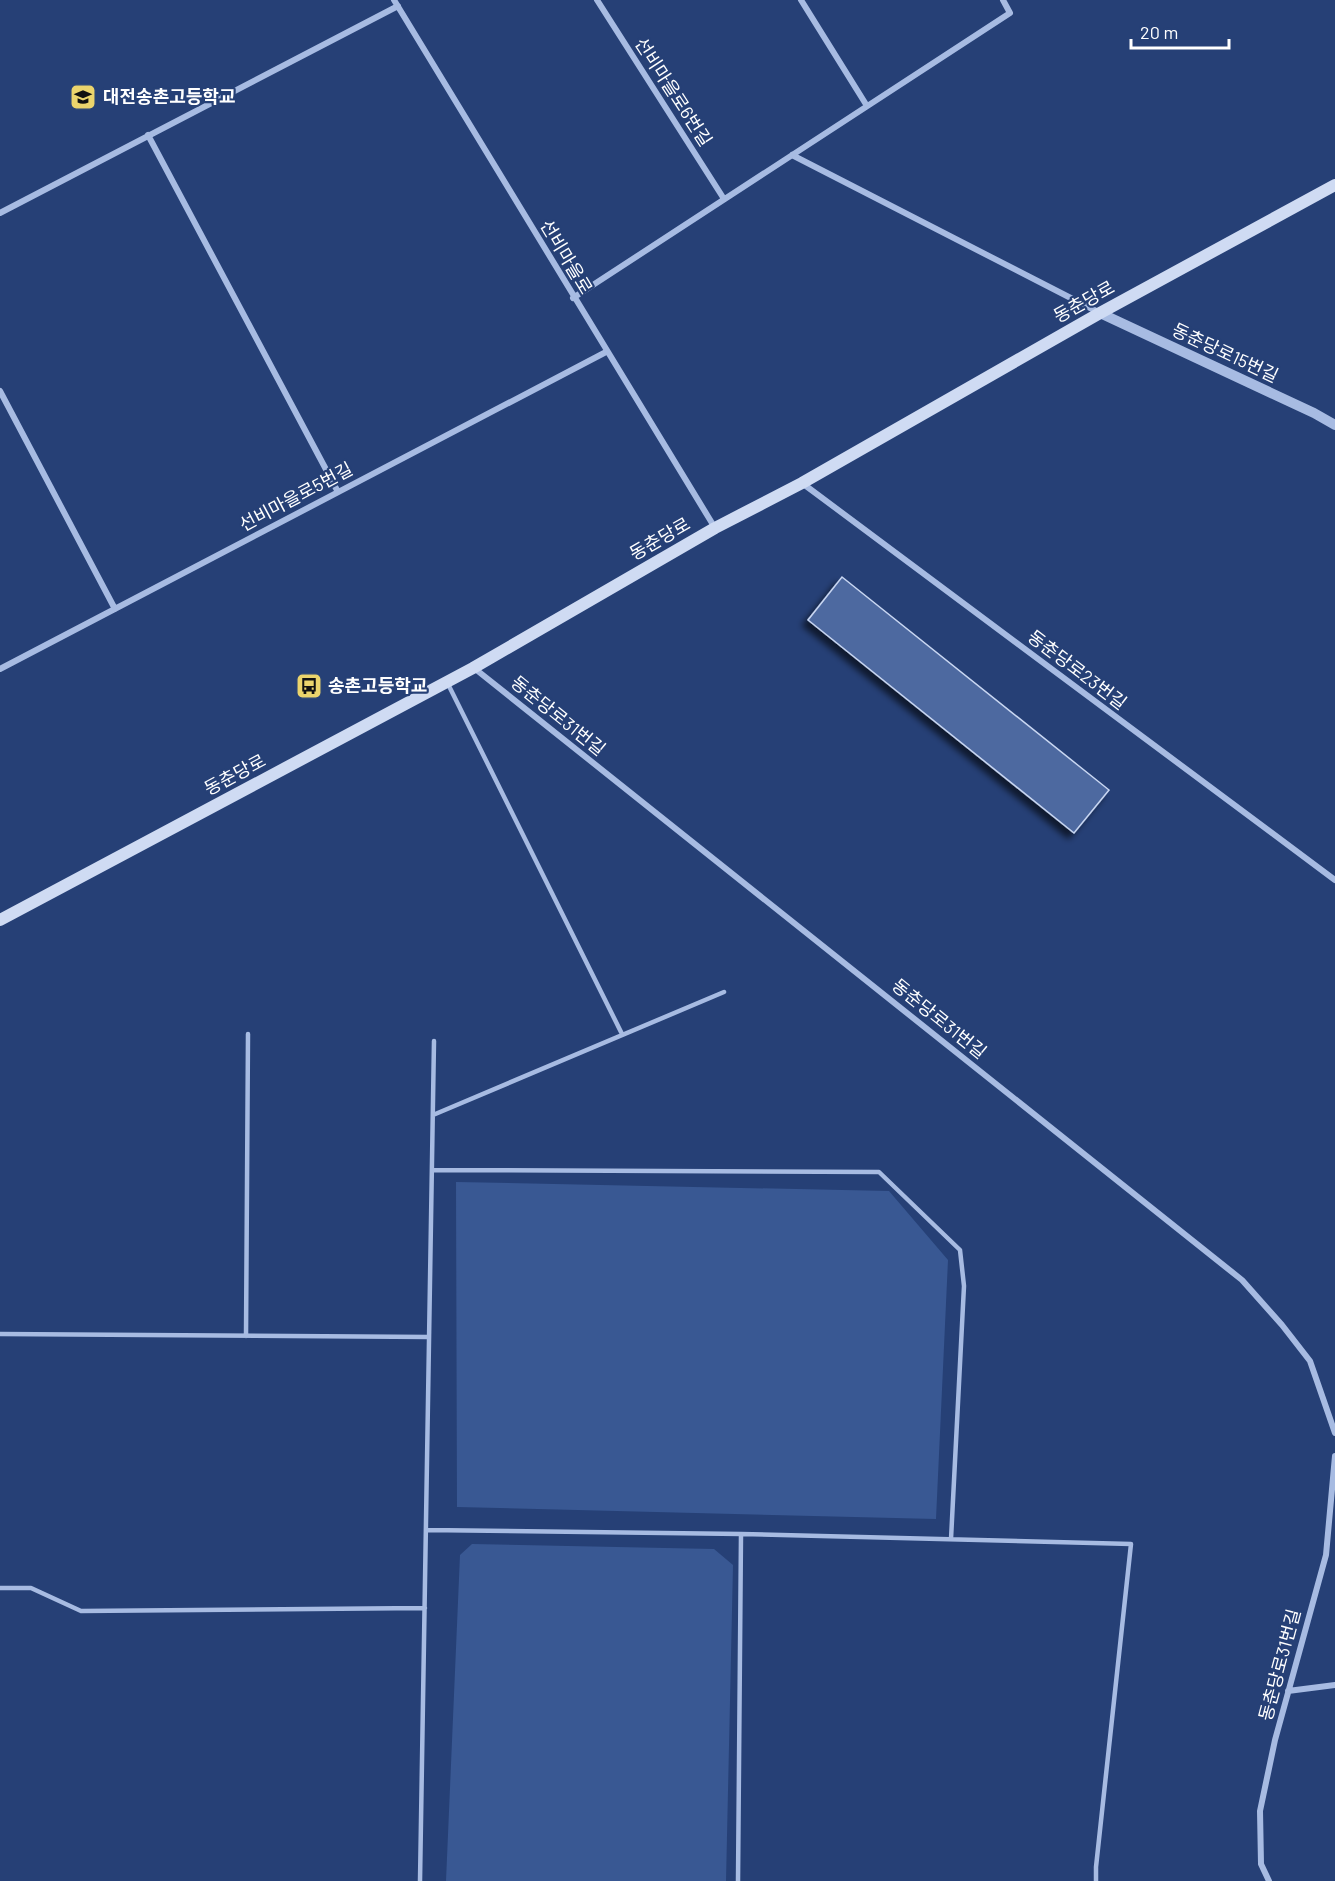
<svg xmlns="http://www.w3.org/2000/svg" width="1335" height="1881" font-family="Barlow,'Noto Sans KR',sans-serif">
<defs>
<filter id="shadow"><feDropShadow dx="-5.5" dy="5.5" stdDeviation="3" flood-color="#0009"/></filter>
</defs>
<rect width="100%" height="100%" fill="#264076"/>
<path fill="#395893" d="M456 1182 889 1191 948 1260 936 1519 457 1507Z
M472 1544 714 1549 733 1565 726 1881H446L460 1555Z"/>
<path fill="#4e69a0" stroke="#c9d7f2" stroke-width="1.5" filter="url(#shadow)" d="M842 577 1109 790 1074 833 808 620Z"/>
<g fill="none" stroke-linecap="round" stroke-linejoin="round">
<path stroke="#a7bbe2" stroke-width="4.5" d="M447 682 622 1034
M433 1115 724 992
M432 1170 879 1172 960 1250 964 1286 951 1539
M0 1334 429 1337
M246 1336 248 1034
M426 1530 741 1534 1131 1544 1096 1867V1881
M0 1588H31L81 1611 425 1608
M420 1881 434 1041
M738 1881 741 1534"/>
<path stroke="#a7bbe2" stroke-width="6" d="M394 0 715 528
M597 0 724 199
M801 0 867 106
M148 135 338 492
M792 155 1100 313
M0 213 398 6
M573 298 1010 13 1003 0
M0 391 115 609
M802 483 1335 880
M474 668 1242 1280 1282 1325 1310 1361 1335 1433
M0 669 606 352
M1288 1691 1335 1685
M1269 1881 1261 1864 1260 1811 1275 1740 1326 1555 1335 1456"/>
<path stroke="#a7bbe2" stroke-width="10" d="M1100 313 1314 413 1335 425"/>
<path stroke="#cfdbf3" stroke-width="12" d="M0 920 473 668 715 528 802 483 1100 313 1335 185"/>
</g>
<defs>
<g id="school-square" transform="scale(1.35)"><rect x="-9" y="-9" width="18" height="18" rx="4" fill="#ebd46c" stroke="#264076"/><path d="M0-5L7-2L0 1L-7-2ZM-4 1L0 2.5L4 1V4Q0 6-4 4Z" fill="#111"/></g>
<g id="bus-square" transform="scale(1.35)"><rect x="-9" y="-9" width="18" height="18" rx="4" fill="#ebd46c" stroke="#264076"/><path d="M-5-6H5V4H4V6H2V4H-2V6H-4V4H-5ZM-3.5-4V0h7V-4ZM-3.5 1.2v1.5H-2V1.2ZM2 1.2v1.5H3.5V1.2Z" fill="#111"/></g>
</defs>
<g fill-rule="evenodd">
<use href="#school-square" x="83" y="97"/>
<use href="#bus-square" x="309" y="686"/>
</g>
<g text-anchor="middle" stroke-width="4.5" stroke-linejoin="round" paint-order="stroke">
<g font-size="18" fill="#fff" stroke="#264076">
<text transform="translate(673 92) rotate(57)" y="6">선비마을로6번길</text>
<text transform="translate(566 257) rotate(59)" y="6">선비마을로</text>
<text transform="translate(1084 302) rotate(-29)" y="6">동춘당로</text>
<text transform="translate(1225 353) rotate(25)" y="6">동춘당로15번길</text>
<text transform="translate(296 497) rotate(-28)" y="6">선비마을로5번길</text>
<text transform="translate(660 539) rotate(-30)" y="6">동춘당로</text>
<text transform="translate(1077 670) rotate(37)" y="6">동춘당로23번길</text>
<text transform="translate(558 716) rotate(39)" y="6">동춘당로31번길</text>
<text transform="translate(235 775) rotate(-28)" y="6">동춘당로</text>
<text transform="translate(939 1019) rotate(39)" y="6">동춘당로31번길</text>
<text transform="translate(1280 1665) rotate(-75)" y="6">동춘당로31번길</text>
</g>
<g font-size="18" font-weight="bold" fill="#fff" stroke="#264076" text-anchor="start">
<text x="103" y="103">대전송촌고등학교</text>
<text x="328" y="692">송촌고등학교</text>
</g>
</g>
<path d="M1131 39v9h98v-9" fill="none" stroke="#ffffff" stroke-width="3"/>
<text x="1140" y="39" font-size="18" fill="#ffffff" stroke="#264076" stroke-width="4.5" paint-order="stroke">20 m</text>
</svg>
